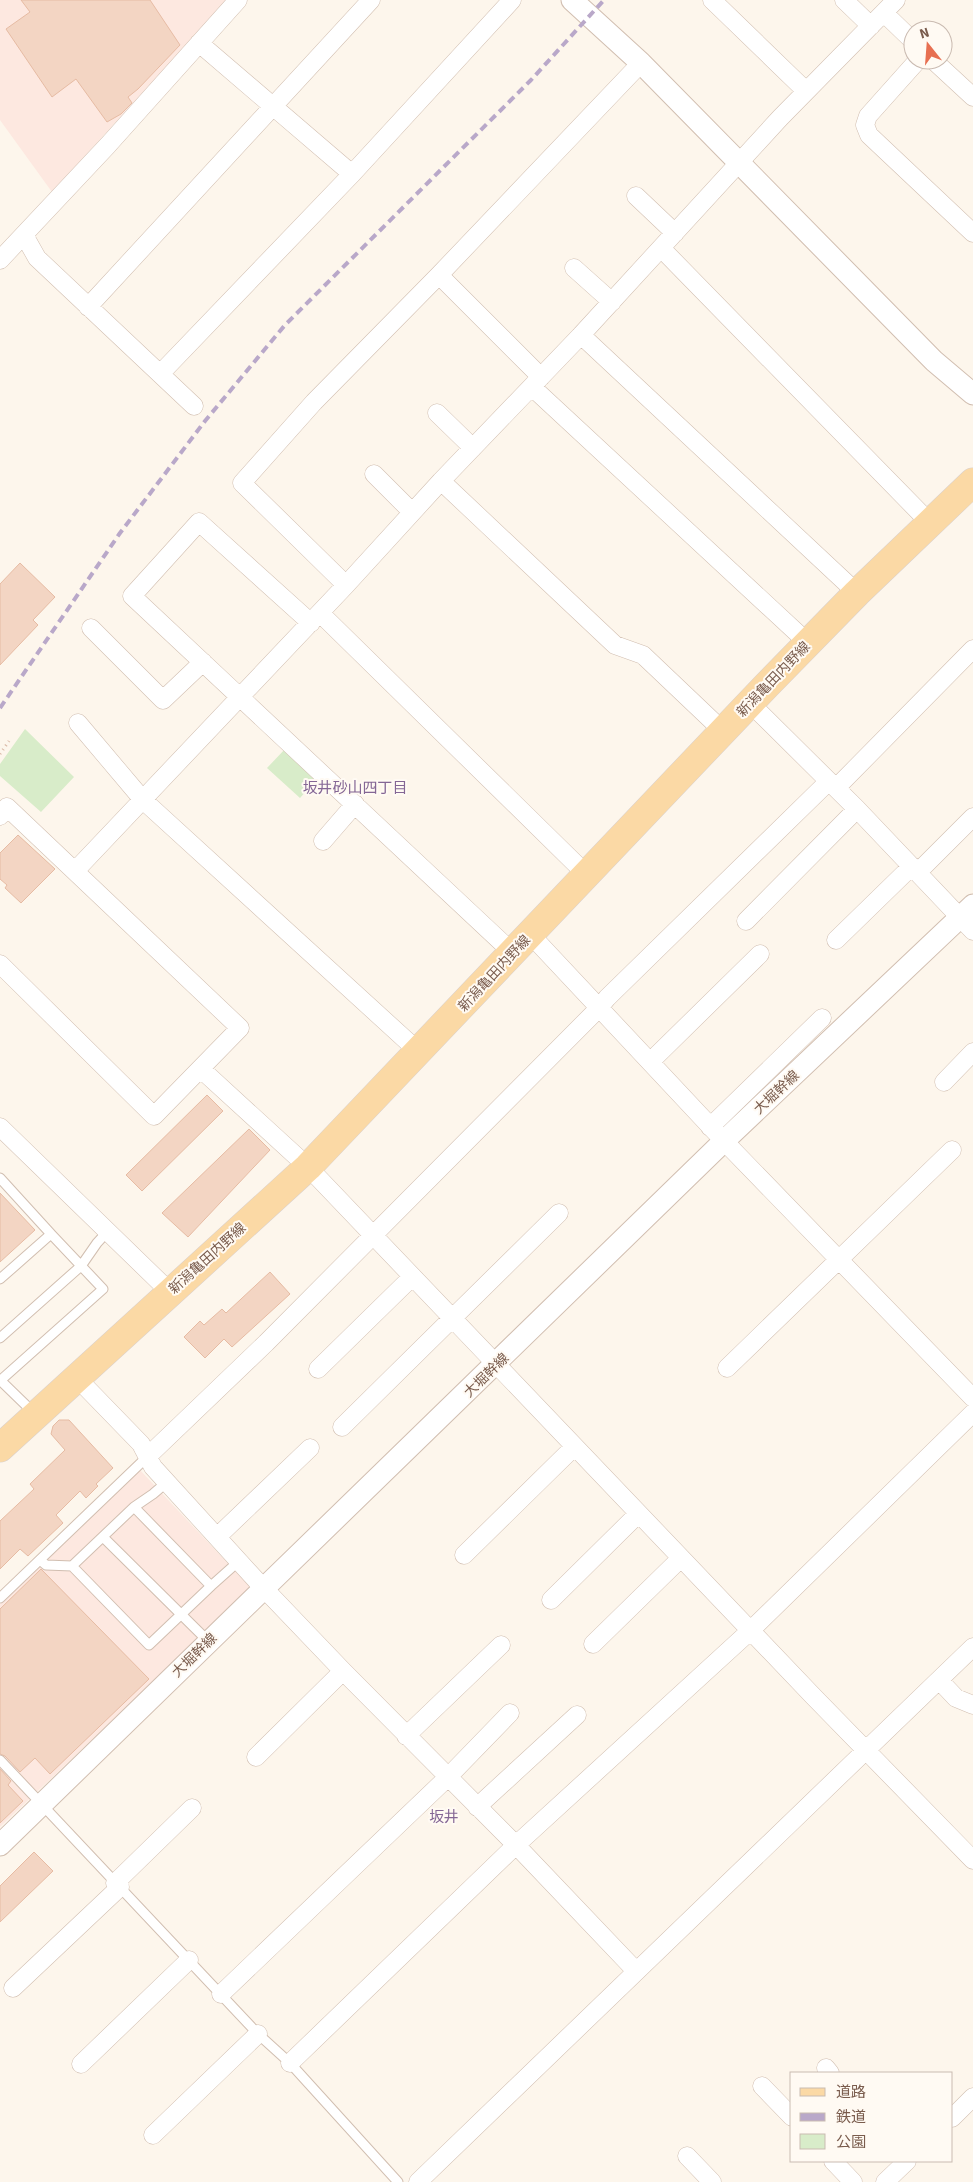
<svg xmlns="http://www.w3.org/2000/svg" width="973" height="2182" font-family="'Source Sans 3','Noto Sans JP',sans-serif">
<rect width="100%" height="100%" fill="#fdf6ec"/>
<path fill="#fde8e0" d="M0 0H227L52 192 0 120Z
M139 1469 251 1588 0 1827V1604Z"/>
<path fill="#d8ecc9" d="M25 729 74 777 41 812 0 776V764Z
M286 748 318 778 300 798 267 768Z"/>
<path fill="#f3d5c3" stroke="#e6bba3" d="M21 0H150L180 45 138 89 128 97 132 103 121 114 107 122 76 79 52 97 6 29 30 12Z
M20 563 55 597 33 620 38 625 0 665V584Z
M18 835 55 869 21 903 5 888 7 885 0 879V853Z
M207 1095 223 1111 142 1191 126 1175Z
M249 1129 270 1150 188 1237 162 1213Z
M0 1193 35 1230 0 1262Z
M270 1272 290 1294 232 1347 224 1339 205 1358 184 1337 200 1321 204 1325 222 1309 226 1313Z
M59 1420H69L113 1468 96 1484 98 1486 86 1498 80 1491 56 1515 63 1523 28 1556 20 1549 0 1569V1521L34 1489 30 1484 65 1450 51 1434 53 1426Z
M41 1569 149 1679 50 1774 35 1758 20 1772 5 1756 0 1754V1609Z
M0 1769 11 1781 8 1785 23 1801 0 1823Z
M34 1852 53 1871 0 1922V1886Z"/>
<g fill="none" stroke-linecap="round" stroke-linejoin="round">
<g stroke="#d1beb0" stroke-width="11">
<path id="service" d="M0 1178 51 1234
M0 1279 51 1234 103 1289 1 1380
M0 1338 81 1266 97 1243 108 1231
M0 1380 34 1413
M103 1537 208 1641
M40 1560 46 1565 72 1566 134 1507 153 1494 167 1482
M72 1566 149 1645 211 1586 134 1507
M211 1586 239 1561
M0 1598 147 1457
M0 1760 258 2034 290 2063 398 2182"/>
</g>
<g stroke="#d1beb0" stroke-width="19">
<path id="minor" d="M712 0 806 91
M844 0 871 26
M884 13 913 41
M199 43 352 174
M918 60 868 116 865 125 869 135 973 233
M933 60 973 97
M636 196 675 233
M24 235 37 258 194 406
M661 248 930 523
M0 260 108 145 238 0
M574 268 612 302
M439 275 541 377
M88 307 371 0
M581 335 857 593
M160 374 352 174 512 0
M532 387 808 643
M437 413 473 448
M374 474 412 512
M441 481 615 645 643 655 723 731
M346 585 242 483 314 402 439 275 641 63
M320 613 586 874
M311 623 199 522 132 596 513 953
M91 628 163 700 203 662
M750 703 857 809 973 931
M78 723 143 800 419 1052
M836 788 973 649
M0 816 7 807 240 1028 154 1116 0 964
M323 841 355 804
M75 871 346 585 441 481 581 335 780 118 896 0
M918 872 973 817
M746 921 857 809
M530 934 724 1141 973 1398
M836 940 912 866
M650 1062 760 954
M201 1069 308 1167 813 1696 973 1860
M944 1082 973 1052
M0 1127 170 1292
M710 1127 822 1018
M727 1368 952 1150
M318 1369 412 1277
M77 1378 141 1444 153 1467 256 1580 343 1671 516 1845 636 1971
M342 1427 559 1213
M147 1457 266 1343 599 1008 607 998 829 781
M217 1537 310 1448
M464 1555 574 1447
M551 1600 638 1514
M593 1644 681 1558
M939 1680 956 1698 973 1705
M406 1736 501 1645
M256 1757 343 1671
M477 1807 577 1715
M115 1883 192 1808
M13 1988 120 1887
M221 1994 447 1778 510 1713
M290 2063 516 1845 750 1631 973 1413
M81 2064 189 1960
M826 2068 830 2073
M762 2086 792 2117
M952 2118 973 2097
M153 2135 258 2034
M687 2156 712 2182
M833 2161 853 2182
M418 2182 973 1647
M885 2182 907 2161"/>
</g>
<g stroke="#d1beb0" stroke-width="23">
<path id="tertiary" d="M572 0 641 63 934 361 973 394
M0 1845 724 1141 973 905"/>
</g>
<g stroke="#dad1cd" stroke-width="29">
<path id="primary" d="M0 1448 308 1167 766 686 857 593 973 482"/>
</g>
<path stroke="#d9b8a5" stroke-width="3" stroke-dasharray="1 4" stroke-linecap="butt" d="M0 754 9 741"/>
<use href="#service" stroke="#fff" stroke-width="9"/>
<use href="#minor" stroke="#fff" stroke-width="18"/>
<use href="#tertiary" stroke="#fff" stroke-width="21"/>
<use href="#primary" stroke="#fbd9a5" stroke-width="28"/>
<path stroke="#b9a8c9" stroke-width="4" stroke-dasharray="8 5" stroke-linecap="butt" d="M0 708 120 533 205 421 285 325 531 80 604 0"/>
</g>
<g text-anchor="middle" stroke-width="4" stroke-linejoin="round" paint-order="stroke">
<g font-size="14" fill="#7a5c4d" stroke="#fffaf3">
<text transform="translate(773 679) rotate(-46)" y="5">新潟亀田内野線</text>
<text transform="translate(494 973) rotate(-47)" y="5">新潟亀田内野線</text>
<text transform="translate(776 1092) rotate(-43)" y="5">大堀幹線</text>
<text transform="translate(207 1258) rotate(-42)" y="5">新潟亀田内野線</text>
<text transform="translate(486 1375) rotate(-44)" y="5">大堀幹線</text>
<text transform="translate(194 1655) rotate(-44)" y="5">大堀幹線</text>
</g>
<g font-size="15" fill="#846695" stroke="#fffaf3">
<text x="355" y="793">坂井砂山四丁目</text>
<text x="444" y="1822">坂井</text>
</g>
</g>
<rect x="790" y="2072" width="162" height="90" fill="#fffaf3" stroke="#cabbb1"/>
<rect x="800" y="2088" width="25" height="8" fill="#fbd9a5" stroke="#cabbb1"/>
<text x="836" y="2097" font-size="15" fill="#7a5c4d">道路</text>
<rect x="800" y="2113" width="25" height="8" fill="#b9a8c9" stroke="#cabbb1"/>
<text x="836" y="2122" font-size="15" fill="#7a5c4d">鉄道</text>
<rect x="800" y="2134" width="25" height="15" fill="#d8ecc9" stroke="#cabbb1"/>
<text x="836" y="2147" font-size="15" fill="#7a5c4d">公園</text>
<g transform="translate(928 45) rotate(343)"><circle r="24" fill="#fffaf3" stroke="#cabbb1"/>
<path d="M0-4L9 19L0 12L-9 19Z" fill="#e76f51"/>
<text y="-8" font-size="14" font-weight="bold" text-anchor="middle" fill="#7a5c4d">N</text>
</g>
</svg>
